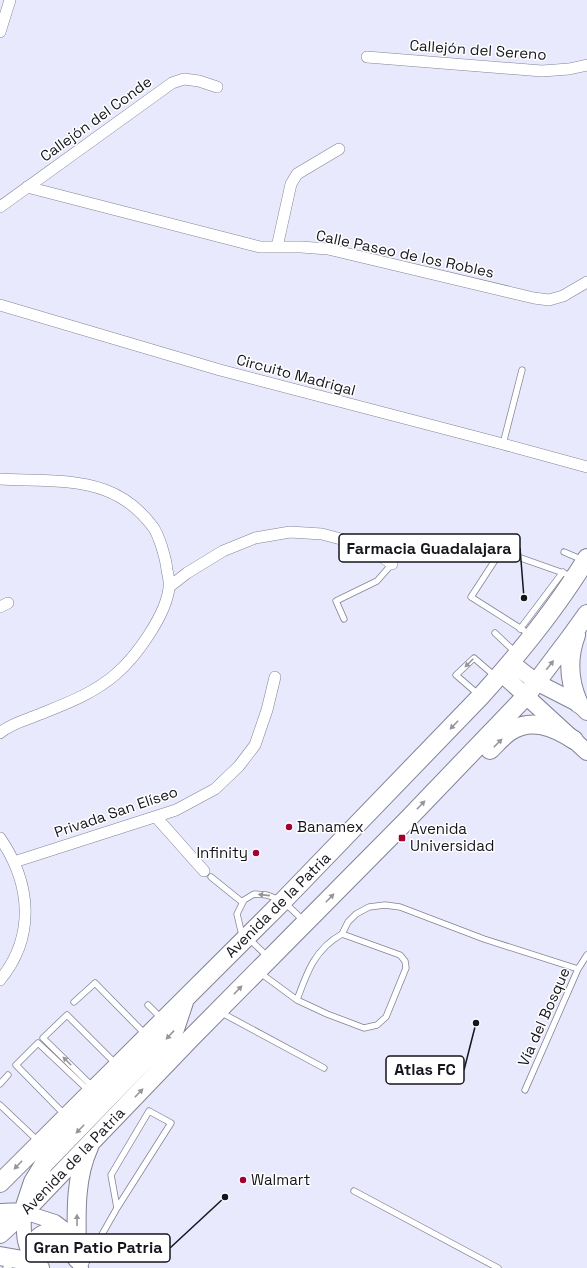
<svg xmlns="http://www.w3.org/2000/svg" width="587" height="1268" font-family="'Space Grotesk',sans-serif">
<rect width="100%" height="100%" fill="#e8e9fd"/>
<g fill="none" stroke-linecap="round" stroke-linejoin="round">
<g stroke="#838395" stroke-width="7">
<path id="service" d="M503 444 522 370
M564 552 583 560
M344 619 336 601 377 581 392 564
M520 629 563 572
M495 633 515 652
M531 635 471 597 501 551 572 576
M479 695 456 675 474 658 496 677
M211 877 242 902
M342 934 348 922 356 914 369 907 385 905 400 907 484 939 578 969
M268 957 241 931 237 914 244 900 254 894 267 895 283 901 304 921
M259 972 297 1000 327 1014 364 1028 377 1025 386 1017 406 968 405 961 400 955 342 934C315 949 307 972 297 1000
M74 1002 95 983 146 1035
M148 1005 162 1019
M220 1012 324 1068
M0 1084 8 1075
M93 1087 43 1038 67 1015 116 1064
M525 1090 578 969 587 955
M0 1105 38 1141
M65 1115 16 1065 38 1043 89 1091
M354 1191 498 1268
M6 1268 7 1267 9 1268
M83 1268 117 1208 171 1123 149 1111 111 1175 117 1208"/>
</g>
<g stroke="#838395" stroke-width="12">
<path id="minor" d="M0 32 10 0
M367 57 542 71 569 69 587 65
M27 187 260 247H301L328 249 534 298 549 300 563 296 587 282
M0 207 172 83 184 79 199 81 217 87
M277 247 291 184 297 174 339 149
M0 305 220 370 503 444 587 467
M0 479C34 481 72 478 105 490 124 497 141 511 153 527 159 535 166 559 167 570 168 575 170 582 169 588 166 615 136 657 116 674 92 695 62 705 33 717 22 721 9 725 0 733
M169 587 187 573 223 551 255 538 290 532 322 534 352 542 374 551 392 564
M0 607 8 603
M156 817 204 871
M0 838C31 883 36 936 0 980
M14 862 176 810 215 789 239 766 255 745 267 710 275 677"/>
</g>
<g stroke="#838395" stroke-width="16">
<path id="tertiary" d="M31 1257C27 1237 48 1223 65 1234
M40 1268C23 1249 23 1236 24 1212L55 1222 63 1228 81 1268"/>
</g>
<g stroke="#838395" stroke-width="18">
<path id="secondary" d="M512 663 536 682 579 704 587 712
M502 674 587 752"/>
</g>
<g stroke="#838395" stroke-width="20">
<path id="primary" d="M576 635C567 659 569 682 579 704
M490 750C496 744 502 737 509 732 531 717 554 727 574 740
M0 1183 283 901 481 696C521 652 556 609 587 558
M24 1209 33 1182 44 1164 175 1029 184 1002
M0 1213 24 1212
M0 1234 24 1212 192 1037 407 820 526 696 569 639 587 614
M0 1256 23 1260 40 1268
M77 1259C77 1222 73 1182 89 1147"/>
</g>
<use href="#service" stroke="#fff" stroke-width="5.5"/>
<use href="#minor" stroke="#fff" stroke-width="11"/>
<use href="#tertiary" stroke="#fff" stroke-width="14"/>
<use href="#secondary" stroke="#fff" stroke-width="16"/>
<use href="#primary" stroke="#fff" stroke-width="18"/>
</g>
<defs><path id="oneway-solid" d="M-6-.8H1V-3.2L6.5 0L1 3.2V.8H-6Z"/></defs>
<g fill="#969699">
<use href="#oneway-solid" transform="translate(469 663) rotate(135)"/>
<use href="#oneway-solid" transform="translate(550 665) rotate(-52)"/>
<use href="#oneway-solid" transform="translate(454 725) rotate(134)"/>
<use href="#oneway-solid" transform="translate(498 743) rotate(-45)"/>
<use href="#oneway-solid" transform="translate(421 805) rotate(-46)"/>
<use href="#oneway-solid" transform="translate(264 895) rotate(-174)"/>
<use href="#oneway-solid" transform="translate(330 898) rotate(-46)"/>
<use href="#oneway-solid" transform="translate(238 990) rotate(-46)"/>
<use href="#oneway-solid" transform="translate(170 1035) rotate(133)"/>
<use href="#oneway-solid" transform="translate(67 1061) rotate(-135)"/>
<use href="#oneway-solid" transform="translate(139 1093) rotate(-46)"/>
<use href="#oneway-solid" transform="translate(80 1129) rotate(134)"/>
<use href="#oneway-solid" transform="translate(18 1165) rotate(134)"/>
<use href="#oneway-solid" transform="translate(77 1220) rotate(-90)"/>
</g>
<g fill="#a10030" stroke="#fff" stroke-width="1.5">
<circle cx="289" cy="827" r="4"/>
<rect x="398" y="834" width="8" height="8" rx="2"/>
<circle cx="256" cy="853" r="4"/>
<circle cx="243" cy="1180" r="4"/>
</g>
<g text-anchor="middle" stroke-width="3" stroke-linejoin="round" paint-order="stroke">
<g font-size="15" fill="#15151c" stroke="#fff">
<text transform="translate(478 50) rotate(4)" y="5">Callejón del Sereno</text>
<text transform="translate(96 119) rotate(-36)" y="5">Callejón del Conde</text>
<text transform="translate(405 254) rotate(12)" y="5">Calle Paseo de los Robles</text>
<text transform="translate(296 375) rotate(15)" y="5">Circuito Madrigal</text>
<text transform="translate(116 812) rotate(-19)" y="5">Privada San Elíseo</text>
<text transform="translate(278 905) rotate(-45)" y="5">Avenida de la Patria</text>
<text transform="translate(544 1017) rotate(-66)" y="5">Vía del Bosque</text>
<text transform="translate(73 1161) rotate(-46)" y="5">Avenida de la Patria</text>
</g>
<g font-size="15" fill="#15151c" stroke="#fff" text-anchor="start">
<text x="297" y="832">Banamex</text>
<text x="410" y="834">Avenida<tspan x="410" dy="17">Universidad</tspan></text>
<text x="248" y="858" text-anchor="end">Infinity</text>
<text x="251" y="1185">Walmart</text>
</g>
</g>
<path fill="none" stroke="#15151c" stroke-width="1.5" d="M524 598L520 548M476 1023L464 1070M225 1197L170 1248"/>
<g fill="#15151c" stroke="#fff" stroke-width="1.5">
<circle cx="524" cy="598" r="4"/>
<circle cx="476" cy="1023" r="4"/>
<circle cx="225" cy="1197" r="4"/>
</g>
<g fill="#fff" stroke="#15151c" stroke-width="1.5">
<rect x="339" y="534" width="181" height="28" rx="4"/>
<rect x="386" y="1056" width="78" height="28" rx="4"/>
<rect x="26" y="1234" width="144" height="28" rx="4"/>
</g>
<g font-size="16" text-anchor="middle" font-weight="bold" fill="#15151c">
<text x="429" y="554">Farmacia Guadalajara</text>
<text x="425" y="1075">Atlas FC</text>
<text x="98" y="1253">Gran Patio Patria</text>
</g>
</svg>
